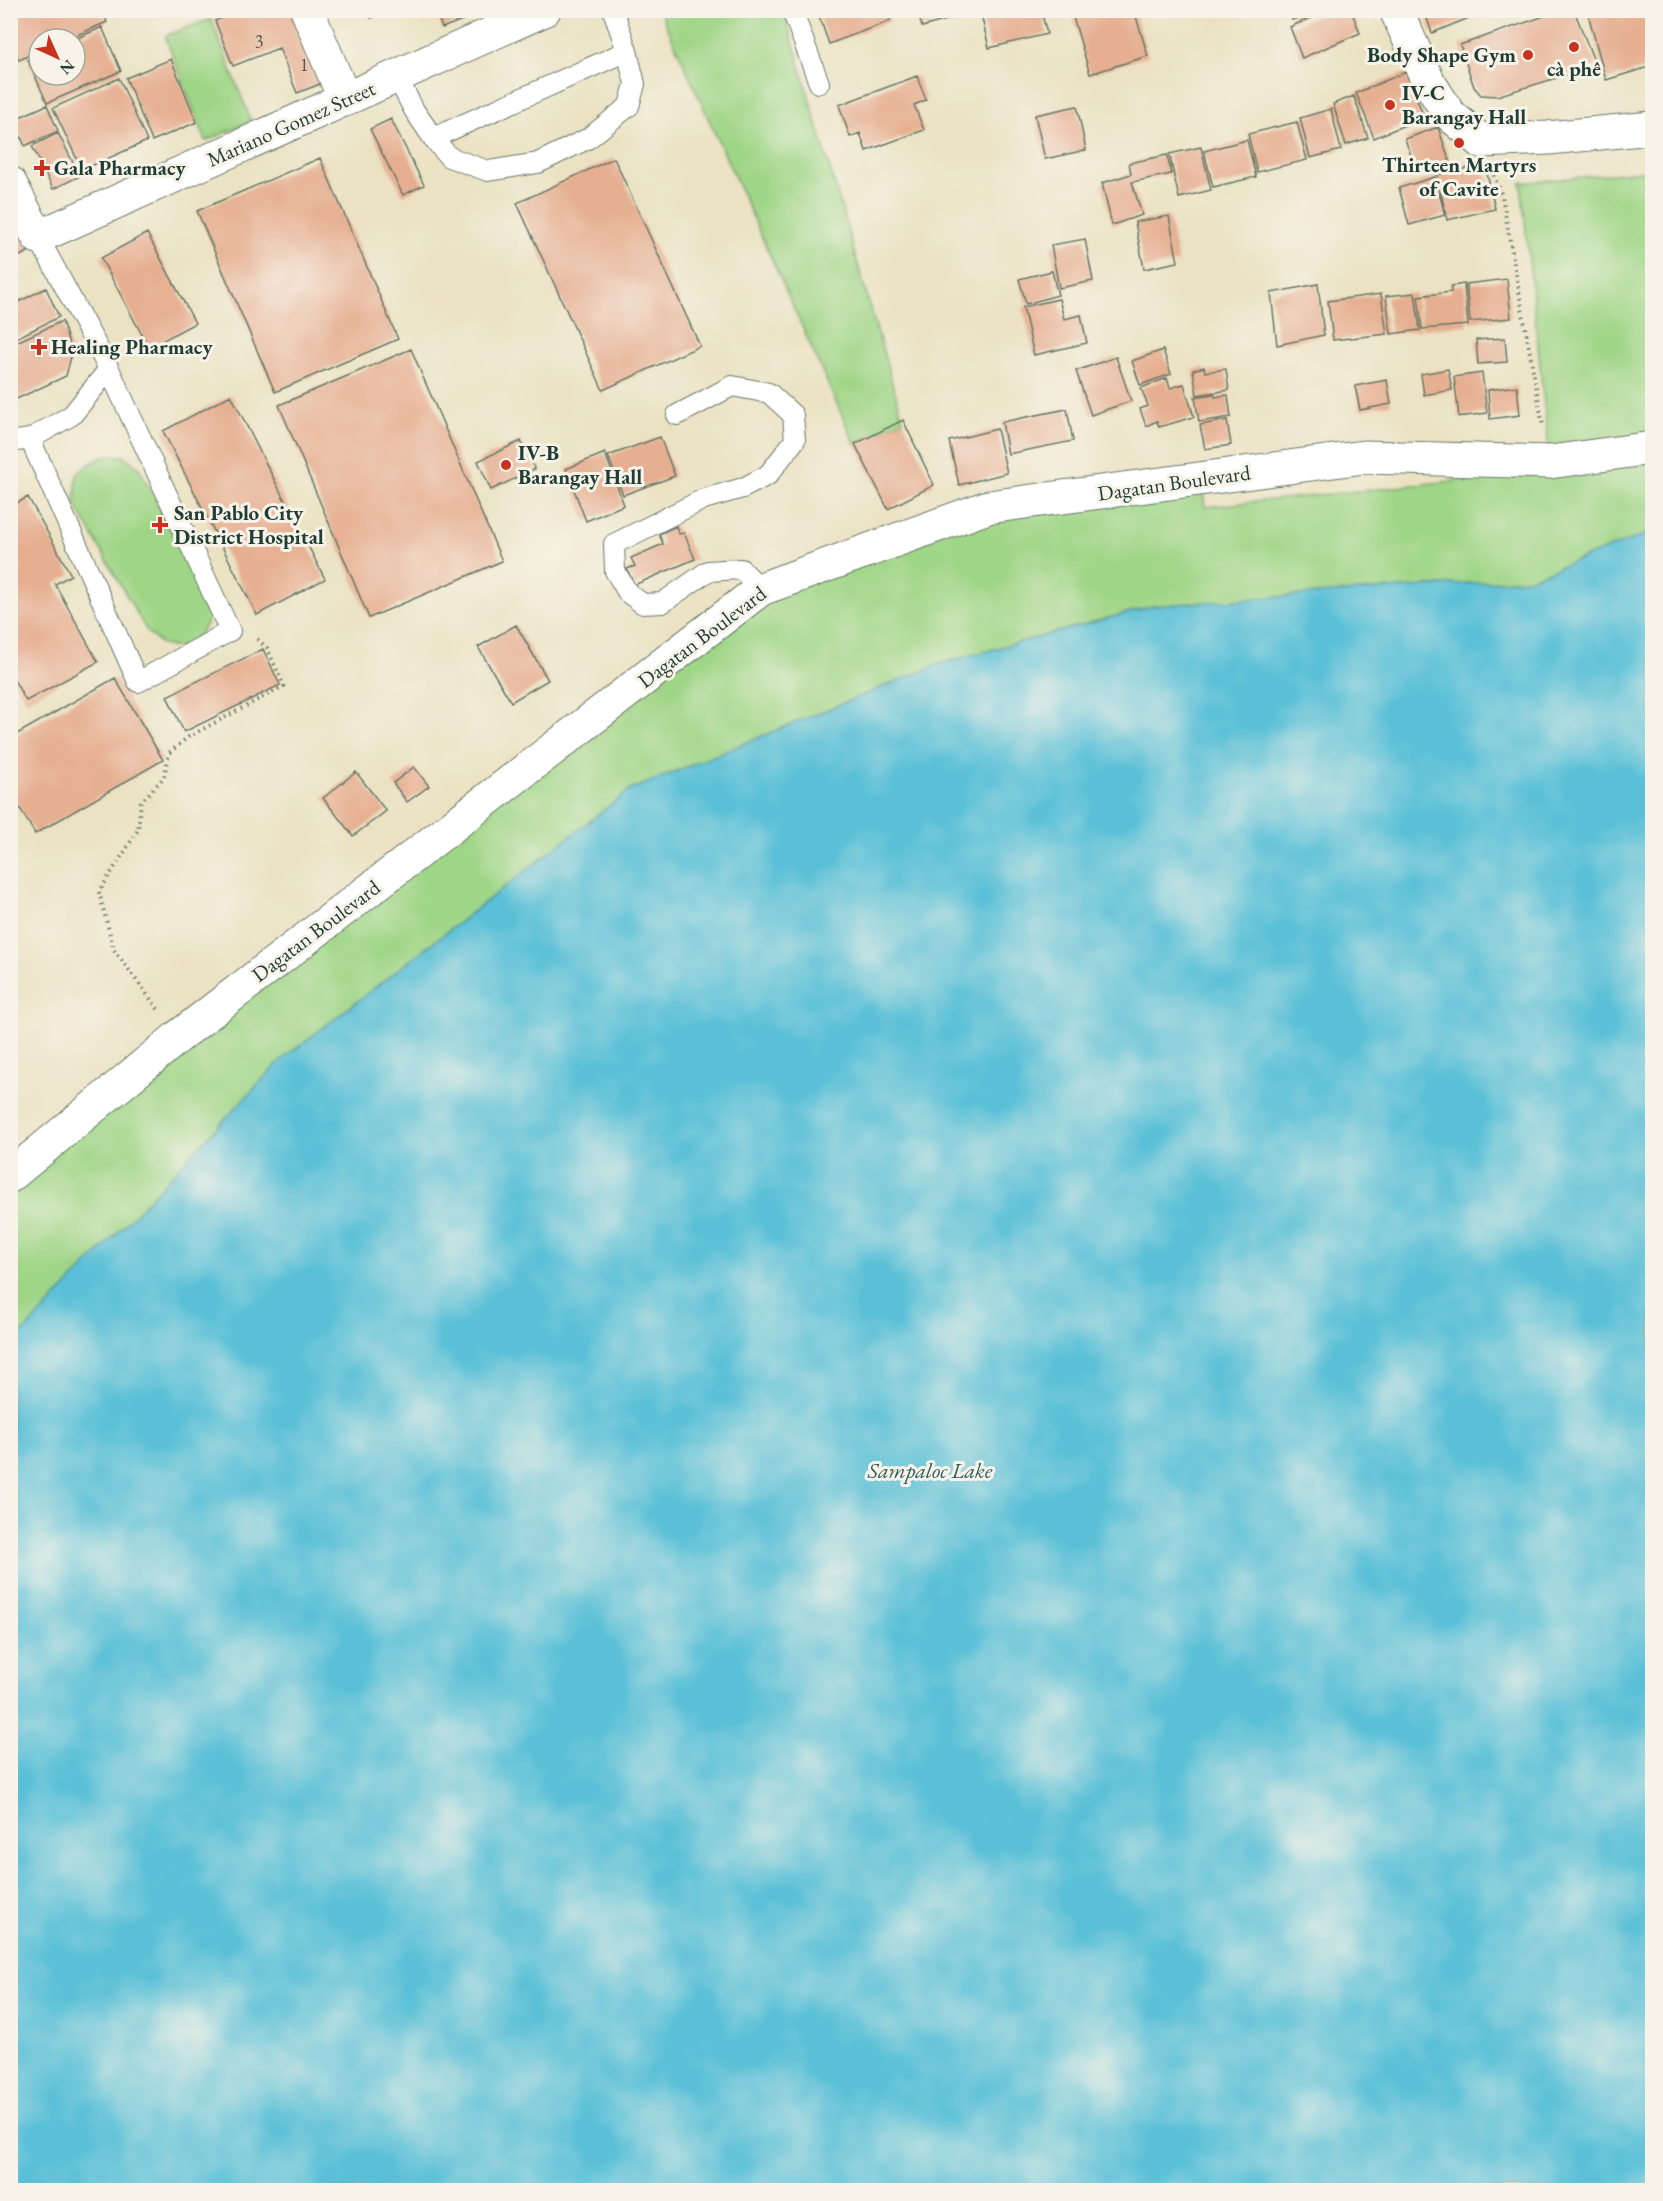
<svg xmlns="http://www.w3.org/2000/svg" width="1663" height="2201" font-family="'EB Garamond',serif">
<rect width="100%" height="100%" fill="#f7f3e8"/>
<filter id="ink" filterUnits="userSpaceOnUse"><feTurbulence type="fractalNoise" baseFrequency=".0167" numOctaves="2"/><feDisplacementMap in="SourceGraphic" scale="12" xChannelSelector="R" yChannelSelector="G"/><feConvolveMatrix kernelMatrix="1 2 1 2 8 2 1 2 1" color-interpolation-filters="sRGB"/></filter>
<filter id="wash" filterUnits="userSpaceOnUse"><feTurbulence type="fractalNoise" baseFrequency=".008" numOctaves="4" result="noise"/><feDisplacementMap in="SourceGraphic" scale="24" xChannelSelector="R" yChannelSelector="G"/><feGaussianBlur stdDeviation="1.35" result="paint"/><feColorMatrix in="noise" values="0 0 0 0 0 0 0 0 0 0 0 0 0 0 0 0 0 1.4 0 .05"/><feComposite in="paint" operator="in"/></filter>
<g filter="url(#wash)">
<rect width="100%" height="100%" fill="#ebe2c3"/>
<path fill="#9fd586" stroke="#5f895d" stroke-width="1.5" d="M660 11H784L903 420 855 444Z
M211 19 251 121 206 141 165 36Z
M1652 170V448L1550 462 1521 183Z
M107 455 124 456 139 468 212 611C204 632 189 655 164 645 158 643 153 636 148 633L75 504 77 475 88 465Z
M1652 460V532L1528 579 1153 606 939 664 11 1345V1176L761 589 989 507 1202 479 1205 507Z"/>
<path fill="#5ac0d7" stroke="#3c7e86" stroke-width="1.5" d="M1652 532V2190H11V1345L280 1061 630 790 939 664 1153 606 1528 579Z"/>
<g id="blocks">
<path fill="#e6af91" d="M10 10H102L107 22 68 39H39V51L19 60 10 39Z
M201 10H219V11L203 17Z
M242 10H301L328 81 297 93 279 48 233 66 215 21Z
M368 10H388V11L371 18Z
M435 10H479L480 13 442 28Z
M817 10H886L890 21 829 44Z
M917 10H979V11L922 27Z
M980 10H1041L1047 34 989 48Z
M1095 10H1134L1148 56 1090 74 1073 17Z
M1289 10H1315V11L1292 20Z
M1329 10H1351L1360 33 1302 58 1290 27Z
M1424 10H1486V11L1432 33Z
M1562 10H1574L1596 66 1497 96 1481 95 1474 87 1460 45Z
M1587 10H1652V66L1606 80Z
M102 27 121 71 47 103 28 60 39 55V75H75V39Z
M171 59 197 122 152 141 126 78Z
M1406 72 1424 117 1374 138 1356 93Z
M917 76 926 100 914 105 924 130 866 151 860 133 850 137 839 105Z
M119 78 147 141 82 170 53 108Z
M1354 96 1368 138 1346 145 1333 104Z
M47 105 58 131 25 146 13 120Z
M1077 106 1086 150 1045 159 1035 115Z
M1331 109 1341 150 1310 158 1300 118Z
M391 119 424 185 403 195 370 129Z
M1297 122 1307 160 1257 172 1248 134Z
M1438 127 1450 162 1417 173 1405 139Z
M58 133 80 176 53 189 32 146Z
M1247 140 1256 177 1213 187 1204 151Z
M1201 147 1211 190 1179 198 1169 154Z
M1167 155 1171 174 1132 182 1142 215 1112 225 1102 183 1131 174 1129 163Z
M320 158 398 339 275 392 197 211Z
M614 158 700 346 603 390 517 203Z
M1485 164 1495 209 1447 220 1437 175Z
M1435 177 1445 215 1409 225 1399 188Z
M10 209 32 250 10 261Z
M1169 216 1178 262 1144 269 1135 222Z
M147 233 195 323 149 348 101 258Z
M1085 239 1093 281 1059 288 1051 245Z
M1052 271 1058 295 1026 304 1019 279Z
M1507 279 1511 318 1470 322 1466 284Z
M1318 284 1324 335 1277 345 1271 293Z
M1464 284 1468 325 1422 329 1418 296 1451 292V286Z
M46 288 59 317 10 341V306Z
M1415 293 1420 330 1391 334 1386 296Z
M1381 294 1387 334 1333 340 1328 301Z
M1059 299 1064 319 1081 315 1087 343 1034 355 1023 307Z
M62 321 72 353 66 376 10 402V345Z
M1505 338 1507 362 1478 364 1476 340Z
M411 349 502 561 369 618 279 405Z
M1163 350 1171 374 1140 385 1132 361Z
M1116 357 1131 401 1091 415 1076 371Z
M1204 367 1205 372 1226 369 1229 390 1197 395 1193 370Z
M1448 369 1452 390 1424 395 1421 374Z
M1482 373 1487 413 1459 417 1454 377Z
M1167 378 1170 388 1184 384 1194 417 1159 427 1157 421 1146 426 1140 409 1148 406 1141 388Z
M1387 380 1391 404 1360 410 1355 386Z
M1517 386 1520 415 1490 419 1488 390Z
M1214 394 1215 397 1228 395 1231 417 1199 422 1195 397Z
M231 395 325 579 257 615 163 431Z
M1067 409 1073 441 1008 454 1002 422Z
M903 420 934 485 888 509 855 444Z
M1227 420 1231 445 1205 449 1200 425Z
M997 429 1007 473 959 485 949 441Z
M660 437 675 476 623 495 608 456Z
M521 441 535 469 491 490 478 461Z
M605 453 624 505 586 521 566 469Z
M10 495 15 504 28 497 71 575 55 584 98 662 26 701 10 673Z
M676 526 679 534 684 533 695 559 634 585 627 569 635 566 631 558 663 544 659 534Z
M516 625 548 680 511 702 478 647Z
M263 649 280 685 184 732 167 696Z
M115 678 163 760 35 834 10 791V738Z
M414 767 429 786 407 802 393 783Z
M356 772 386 811 353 836 323 798Z"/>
</g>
</g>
<g filter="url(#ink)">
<use href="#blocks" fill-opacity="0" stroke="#676" stroke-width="1.5"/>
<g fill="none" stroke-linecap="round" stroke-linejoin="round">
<g stroke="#676" stroke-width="22">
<path id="service" d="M792 10 819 83
M397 77 414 110 433 138 449 157 488 171 538 163 589 138 629 106 635 84 627 51 613 10
M433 138 627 51
M38 237 109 369 230 631 138 682 30 439 72 415 109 369
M677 415 732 386 769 393 793 415 795 440 768 475 743 488 704 499 614 544 615 571 628 593 643 604 662 603 708 571 741 569 761 589
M10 442 30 439"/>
</g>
<g stroke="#676" stroke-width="35">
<path id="minor" d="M307 10 345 100
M1396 10 1428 81 1449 114 1481 141 1548 138 1652 128
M10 183 38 237 544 10
M10 1176 178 1037 761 589 988 507 1364 457 1550 462 1652 448"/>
</g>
<path stroke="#676" stroke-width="4" stroke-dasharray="1.5 4.5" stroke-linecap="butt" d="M1494 175 1502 196 1543 426
M158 1009 114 950 99 892 138 830 141 802 164 777 169 753 188 737 284 686 267 648 257 639"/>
<use href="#service" stroke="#fff" stroke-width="20"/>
<use href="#minor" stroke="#fff" stroke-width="33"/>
</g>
</g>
<g fill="#c8321e" stroke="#f7f3e8" stroke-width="2">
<circle cx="1574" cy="47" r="6"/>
<circle cx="1528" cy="55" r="6"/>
<circle cx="1390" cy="105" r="6"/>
<circle cx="1459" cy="143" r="6"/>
<path d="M39 159h6v6h6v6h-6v6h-6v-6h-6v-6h6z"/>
<path d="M36 338h6v6h6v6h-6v6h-6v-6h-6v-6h6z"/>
<circle cx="506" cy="465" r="6"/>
<path d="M157 516h6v6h6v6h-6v6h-6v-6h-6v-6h6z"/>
</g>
<g text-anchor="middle" stroke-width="6" stroke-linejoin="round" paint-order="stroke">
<g font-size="18" fill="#515a4b">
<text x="259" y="48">3</text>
<text x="304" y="71">1</text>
</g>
<g font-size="21" font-weight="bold" fill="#1f3d34" stroke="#f7f3e8" text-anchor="start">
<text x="1516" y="62" text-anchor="end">Body Shape Gym</text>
<text x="1574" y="76" text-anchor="middle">cà phê</text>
<text x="1402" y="100">IV-C<tspan x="1402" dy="24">Barangay Hall</tspan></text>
<text x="1459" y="172" text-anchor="middle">Thirteen Martyrs<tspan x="1459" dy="24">of Cavite</tspan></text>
<text x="54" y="175">Gala Pharmacy</text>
<text x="51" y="354">Healing Pharmacy</text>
<text x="518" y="460">IV-B<tspan x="518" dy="24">Barangay Hall</tspan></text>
<text x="174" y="520">San Pablo City<tspan x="174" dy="24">District Hospital</tspan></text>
</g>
<g font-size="21" fill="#1f3d34" stroke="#f7f3e8">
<text transform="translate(291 124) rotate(-24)" y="7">Mariano Gomez Street</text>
<text transform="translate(1174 483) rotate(-8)" y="7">Dagatan Boulevard</text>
<text transform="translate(702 637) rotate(-37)" y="7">Dagatan Boulevard</text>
<text transform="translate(316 931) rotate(-37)" y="7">Dagatan Boulevard</text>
</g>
<g font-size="22" font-style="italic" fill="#2e5e5d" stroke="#f7f3e8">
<text x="930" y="1478">Sampaloc Lake</text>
</g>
</g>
<rect width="1663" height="2201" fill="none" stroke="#f7f3e8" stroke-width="36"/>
<g transform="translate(57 57) rotate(135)"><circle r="28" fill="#f7f3e8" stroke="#a1aaa0" stroke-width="1.5"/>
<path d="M0-4.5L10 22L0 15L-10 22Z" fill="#c8321e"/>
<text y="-9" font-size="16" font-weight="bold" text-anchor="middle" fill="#1f3d34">N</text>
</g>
</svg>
